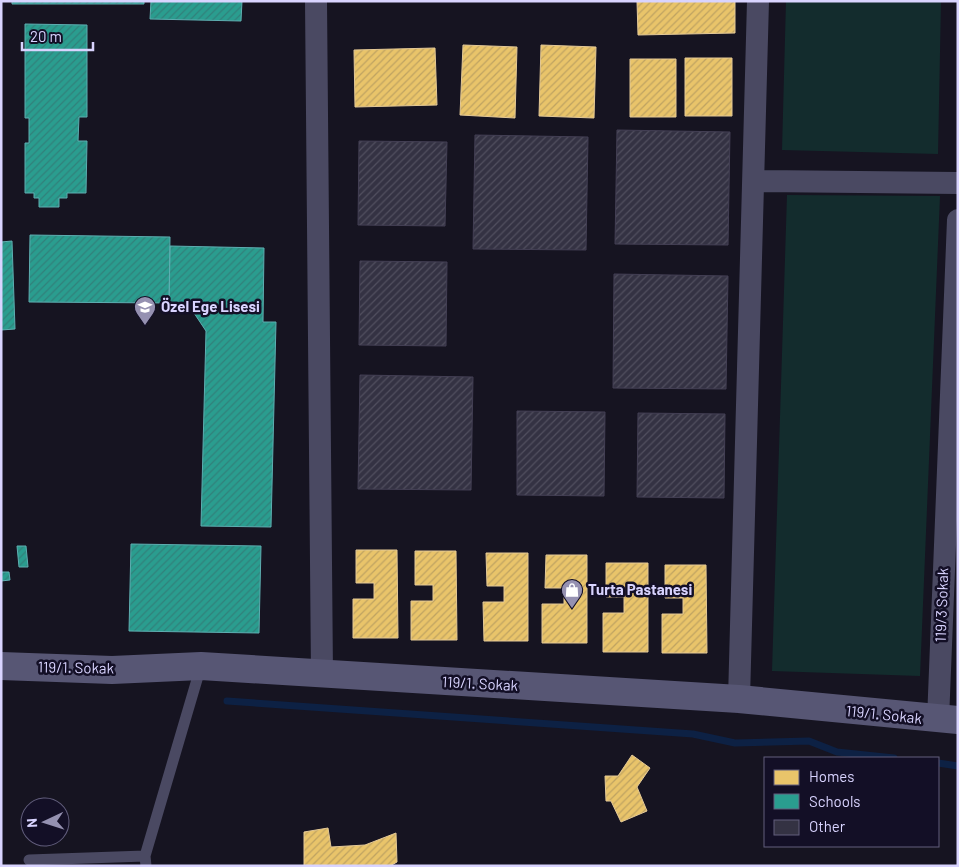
<svg xmlns="http://www.w3.org/2000/svg" width="959" height="867" font-family="Barlow,sans-serif">
<defs>
<pattern id="homes-hatch" width="6" height="6" patternUnits="userSpaceOnUse" patternTransform="scale(1.25)"><rect width="6" height="6" fill="#e9c46a"/><path d="M-1 1l2-2M0 6l6-6M5 7l2-2" fill="none" stroke="#bfa362"/></pattern>
<pattern id="schools-hatch" width="6" height="6" patternUnits="userSpaceOnUse" patternTransform="scale(1.25)"><rect width="6" height="6" fill="#2a9d8f"/><path d="M-1 1l2-2M0 6l6-6M5 7l2-2" fill="none" stroke="#31817b"/></pattern>
<pattern id="building-hatch" width="6" height="6" patternUnits="userSpaceOnUse" patternTransform="scale(1.25)"><rect width="6" height="6" fill="#343243"/><path d="M-1 1l2-2M0 6l6-6M5 7l2-2" fill="none" stroke="#514f5f"/></pattern>
</defs>
<rect width="100%" height="100%" fill="#161421"/>
<path fill="#132c2d" d="M786 1H941L938 154 782 150Z
M787 195 940 196 920 676 772 671Z"/>
<path fill="url(#homes-hatch)" stroke="#e4c997" d="M637 1H735V33L638 35Z
M463 45 517 47 515 118 460 115Z
M541 45 596 47 594 118 539 116Z
M435 48 437 105 355 107 354 50Z
M685 58H732V116H685Z
M630 59H676V117H630Z
M356 550H397L398 638H353V599H374V583H356Z
M415 551H456L457 640H411V601H433V585H415Z
M486 553H528V641H484L483 602H504V586H487Z
M546 555H587V643H542V604H564V588H545Z
M606 563H648V652H603V613H624V597H606Z
M665 565H706L707 653H662V614H683V598H665Z
M632 755 650 768 637 787 647 811 621 822 611 801H606L605 776H618Z
M328 828 331 847 365 845 396 833 397 862 390 866H304V832Z"/>
<path fill="url(#schools-hatch)" stroke="#5eaeb1" d="M12 1H144V4H12Z
M151 1H242L241 21 150 19Z
M25 24 87 25V117H79L78 141H87L86 193H67V198H59V207H39V198H34V193H25V143H29V118H25Z
M30 235 170 237 169 303 29 302Z
M12 241 15 329 1 330V242Z
M170 246 264 248 263 322H276L271 527 201 526 206 331 192 310H169Z
M131 544 261 546 259 633 129 631Z
M17 546H26L28 567H19Z
M1 572H9L10 580 1 581Z"/>
<g fill="none" stroke-linecap="round" stroke-linejoin="round">
<path stroke="#0d2144" stroke-width="7" d="M227 701 693 734 735 743 809 741 837 752 894 758
M938 763 958 766"/>
</g>
<path fill="url(#building-hatch)" stroke="#433f54" d="M617 130 730 132 728 245 615 244Z
M475 135 588 137 586 250 473 249Z
M359 141 447 142 445 226 358 225Z
M360 261 447 262 446 346 359 345Z
M614 274 728 276 726 389 613 388Z
M360 375 473 377 471 490 358 489Z
M517 411 605 412 604 496 517 495Z
M638 413 725 414 724 498 637 497Z"/>
<g fill="none" stroke-linecap="round" stroke-linejoin="round">
<path stroke="#4a4962" stroke-width="11" d="M29 860 145 856
M146 866 145 856 201 666"/>
<path stroke="#4a4962" stroke-width="22" d="M316 1 322 675
M755 181 958 183
M739 699 758 1
M938 720 958 220"/>
<path stroke="#575674" stroke-width="28" d="M1 666 112 670 201 666 739 699 958 720"/>
</g>
<defs>
<g id="school-pin" transform="scale(1.125)"><path d="M0 17L-7.5 6A9.5 9.5 0 1 1 7.5 6Z" fill="#9591b1" stroke="#130f26"/><path d="M0-5L7-2L0 1L-7-2ZM-4 1L0 2.5L4 1V4Q0 6-4 4Z" fill="#fff"/></g>
<g id="shop-pin" transform="scale(1.125)"><path d="M0 17L-7.5 6A9.5 9.5 0 1 1 7.5 6Z" fill="#9591b1" stroke="#130f26"/><path d="M-5-2.5h2.3a2.7 3.5 0 0 1 5.4 0H5L5.5 6h-11ZM-1.5-2.5h3a1.5 2.3 0 0 0-3 0Z" fill="#fff"/></g>
</defs>
<g fill-rule="evenodd">
<use href="#school-pin" x="145" y="307"/>
<use href="#shop-pin" x="572" y="590"/>
</g>
<g text-anchor="middle" stroke-width="5" stroke-linejoin="round" paint-order="stroke">
<g font-size="15" font-weight="bold" fill="#d9d4ff" stroke="#130f26" text-anchor="start">
<text x="161" y="312">Özel Ege Lisesi</text>
<text x="588" y="595">Turta Pastanesi</text>
</g>
<g font-size="15" fill="#d9d4ff" stroke="#130f26">
<text transform="translate(942 605) rotate(-88)" y="5">119/3 Sokak</text>
<text transform="translate(76 668) rotate(1)" y="5">119/1. Sokak</text>
<text transform="translate(480 684) rotate(3)" y="5">119/1. Sokak</text>
<text transform="translate(884 715) rotate(6)" y="5">119/1. Sokak</text>
</g>
</g>
<rect width="959" height="867" fill="none" stroke="#d9d4ff" stroke-width="5"/>
<rect x="764" y="757" width="175" height="90" fill="#130f26" stroke="#625e7d"/>
<rect x="774" y="770" width="25" height="15" fill="#e9c46a" stroke="#625e7d"/>
<text x="809" y="782" font-size="15" fill="#d9d4ff">Homes</text>
<rect x="774" y="794" width="25" height="15" fill="#2a9d8f" stroke="#625e7d"/>
<text x="809" y="807" font-size="15" fill="#d9d4ff">Schools</text>
<rect x="774" y="820" width="25" height="15" fill="#343243" stroke="#625e7d"/>
<text x="809" y="832" font-size="15" fill="#d9d4ff">Other</text>
<g transform="translate(45 822) rotate(266)"><circle r="24" fill="#130f26" stroke="#625e7d"/>
<path d="M0-4L9 19L0 12L-9 19Z" fill="#9591b1"/>
<text y="-8" font-size="14" font-weight="bold" text-anchor="middle" fill="#d9d4ff">N</text>
</g>
<path d="M22 42v8h71v-8" fill="none" stroke="#d9d4ff" stroke-width="2.5"/>
<text x="30" y="42" font-size="15" fill="#d9d4ff" stroke="#130f26" stroke-width="4" paint-order="stroke">20 m</text>
</svg>
